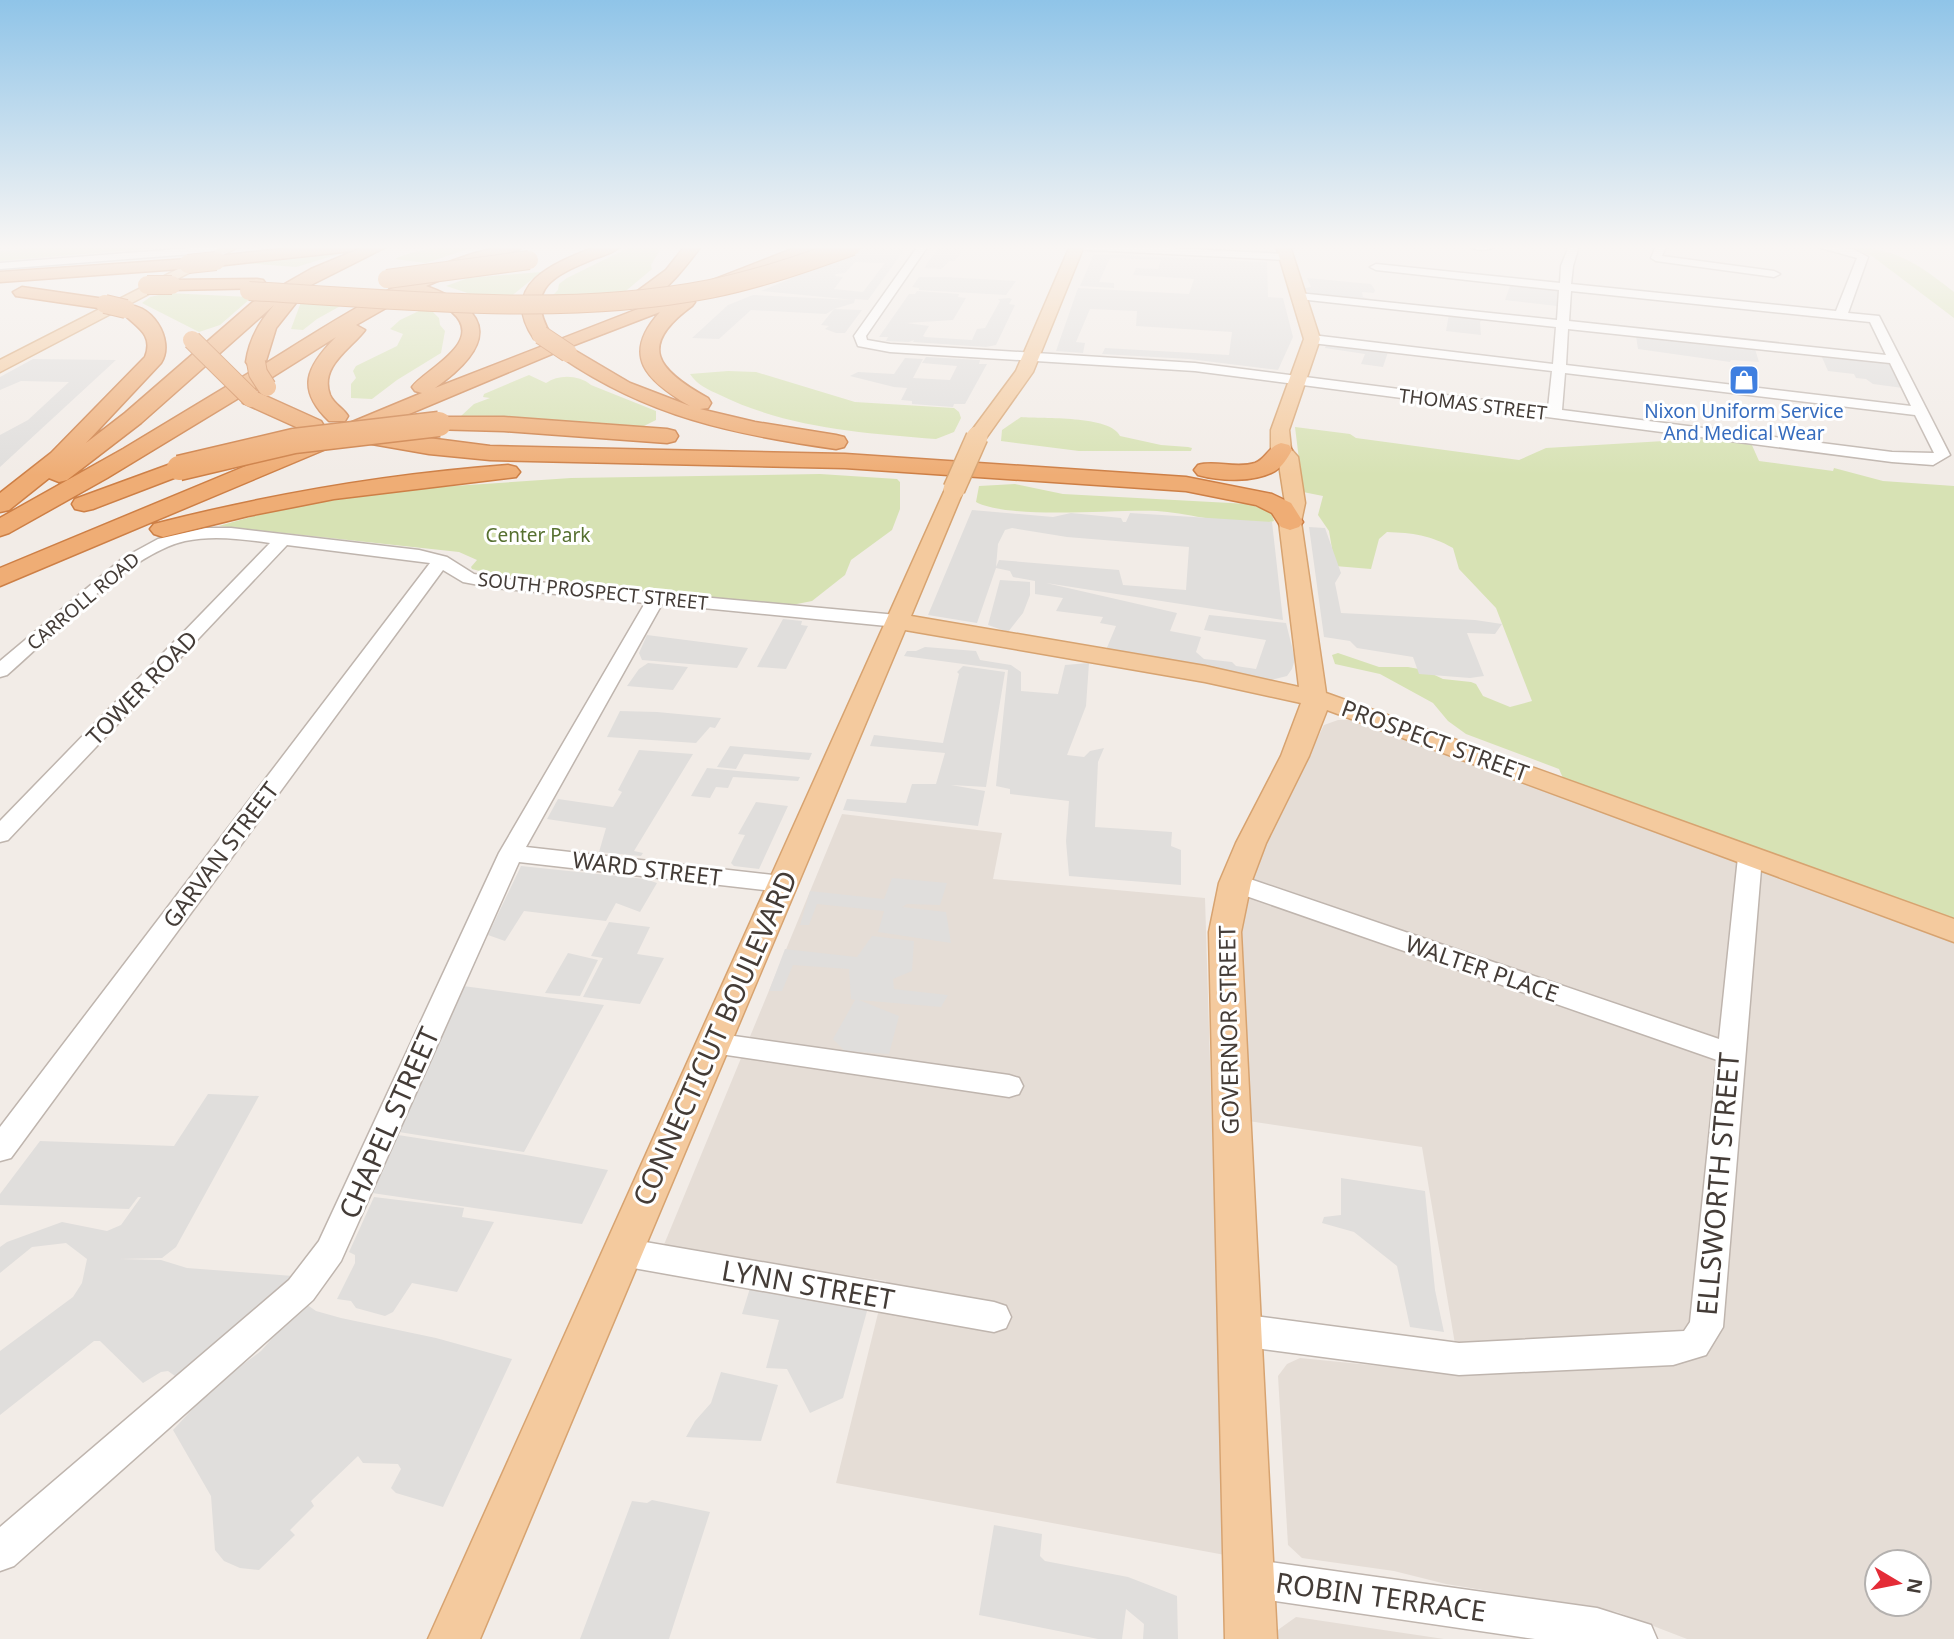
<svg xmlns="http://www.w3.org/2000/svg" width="1954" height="1639" font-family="'Noto Sans',sans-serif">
<rect width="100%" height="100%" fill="#f2ece7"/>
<path fill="#e5ddd6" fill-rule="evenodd" d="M1338 720H1358L1954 938V1639H1687L1617 1612 1446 1584 1394 1571 1302 1558 1288 1545 1278 1376 1287 1364 1300 1358 1460 1374 1422 1147 1241 1120 1240 936 1245 908 1256 862 1324 725ZM1877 1562H1919V1604H1877Z
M842 814 1002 833 993 879 1205 898 1225 1555 836 1483 886 1281 663 1247Z
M1296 1617 1444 1639H1275V1632Z"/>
<path fill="#d7e2b4" d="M59 246H182L0 261V251Z
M477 246 426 263 395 259C420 247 449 246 477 246Z
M632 246H659L654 248 660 250 651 265 652 269 621 295 551 297 558 290 559 284 567 278Z
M1826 246C1888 246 1906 254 1954 292V318L1872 256 1859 251Z
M349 251 296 267 243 263Z
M541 272 509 298 480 297 446 286 468 278Z
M168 293 249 297 251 298 220 325 199 332 142 303 150 297Z
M353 299 317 319 303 330 291 329 301 302Z
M421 310 433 312 439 318 440 325 445 331 441 353 397 380 372 399 351 398V384L356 378 353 371 356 366 397 346 403 334 390 329 400 320Z
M728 371 756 372 855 402 954 408 959 412 961 418 954 432 936 439C862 433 787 428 720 395 709 390 697 385 690 374Z
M529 375 546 383C559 374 579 375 591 385L656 411V420L644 426H622L465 418 461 416 474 404 490 398 483 397 484 394Z
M1021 417C1043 419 1110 415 1120 436L1161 445 1188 447 1192 448 1191 451H1079L1001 441 1002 430Z
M1295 427 1350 434 1356 438 1519 460 1546 448 1681 440V434L1751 443 1759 461 1833 471 1834 468 1883 481 1954 486V919L1563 778 1559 769 1466 734 1448 721 1433 703 1380 674 1335 664 1332 655 1338 653 1379 667H1408L1424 670 1443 679 1471 682 1476 684 1483 696 1510 707 1532 701 1496 608 1459 569 1453 548C1430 535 1413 533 1387 532L1379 539 1371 569 1335 566 1329 531 1318 515 1323 496 1303 492Z
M820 474 897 479 900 482V509L892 530 851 560 845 575 812 601 792 605 752 603 678 596 608 585 491 574 472 569 471 567 477 560 459 552 219 526 290 506 424 488 571 478Z
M1015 484 1063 494 1249 504 1271 512 1274 521C1243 529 1190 513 1157 511 1114 509 1010 520 976 502L979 486Z"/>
<path fill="#e0dedc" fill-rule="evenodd" d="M869 246H907L868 300 855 299 854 303 834 309 862 310 845 333H836L825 329 829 326 821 325 834 309 826 314 751 310 719 339 692 338 728 305 753 295 854 300 761 291ZM855 262 885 263 863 292 834 289 843 277 835 276 836 274 845 273Z
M940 246 964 247 955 261H948L949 262 941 269 924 268Z
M1094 254 1267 262 1268 297 1283 298 1293 337 1278 370 1189 359 1102 354 1105 348 1229 355 1232 332 1136 326 1137 311 1090 309 1076 342 1085 343 1083 353 1056 351 1078 288 1189 294 1194 279 1133 275 1136 268 1158 269 1161 260 1110 258 1099 282 1114 283V288L1080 286Z
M919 277H945L1016 281 1006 295 919 290V288L912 287Z
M1307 278 1371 284 1375 290 1374 293 1362 292 1363 297 1369 299 1315 294 1306 291 1305 288 1311 287Z
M1511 283 1558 290 1557 306 1505 300Z
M917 291 959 294 958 297 966 298 953 320 907 323 929 326 923 336 925 337 972 340 977 329 985 328 1000 301 998 299 1009 298 1012 299 1009 304 1015 305 996 345 986 347 913 342 914 340 909 342 886 341 888 337H879L909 294H915Z
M1449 314 1484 318 1480 322 1481 335 1446 331Z
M1636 336 1755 349 1759 362 1731 360 1730 362 1638 349Z
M1326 345H1333L1388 352 1383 367 1361 364 1365 354 1325 348Z
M1821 355 1890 364 1903 388 1873 384 1866 379 1856 378 1854 374 1828 371Z
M926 357 980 360 979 364H987L965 404H954L953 407 912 404V401L901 400 907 388 894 387 850 376 858 372 894 374 905 358 923 359 913 378 950 380 957 366 922 363Z
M33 359 116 360 0 467V435L28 420 69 382 21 381 0 390V377Z
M972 510 1053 517 1071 513 1121 518 1123 522H1126L1130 513 1272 522 1283 620 1046 583 1177 613 1170 631 1201 637 1196 652 1204 659 1232 662 1236 666 1256 669 1266 640 1204 630 1209 615 1286 623 1295 659 1292 669 1287 676 1271 680 1106 650 1116 626 1100 623 1103 617 1056 611 1063 598 1035 594V581L1013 577 1010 571 996 568 977 623 928 615ZM1012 528 1067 537 1189 547 1186 590 1123 585 1119 570 999 560 996 567 998 544 1005 530Z
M1309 527 1325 528 1341 573 1335 583 1341 613 1475 620 1502 624 1495 634 1467 633 1484 676 1470 678 1419 674 1413 657 1357 648 1350 641 1324 637Z
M1000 580 1030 582V595L1023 613 1008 632 988 625Z
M783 619 802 621 801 625 808 626 786 669 757 667Z
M647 635 748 648 737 668 642 660 639 653Z
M925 647 976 651 980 660 1011 665 1021 672V691L1058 694 1065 665 1089 663 1086 706 1067 755 1084 757 1090 751 1104 748 1098 762 1095 827 1172 832 1171 846 1181 850V885L1069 876 1066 841 1069 801 1010 794V789L996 786 1008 670 904 656 907 651H916Z
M648 663 688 667 673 690 627 686 639 669Z
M963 666 1005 672 986 787 951 785 985 791 978 826 843 810 847 799 906 803 912 784H936L945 753 870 746 874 735 943 743 959 674 957 672Z
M620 711 657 712 721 718 715 728 710 727 696 743 607 737Z
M730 746 812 753 809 760 744 754 736 769 717 767Z
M639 750 693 754 634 851 643 853 641 856 599 852 606 828 547 819 558 799 613 807 622 792 618 790Z
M707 768 800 777 798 781 733 777 728 788 716 787 710 798 691 796Z
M756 802 788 806 759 869 734 866 731 863 745 835 738 834Z
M521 866 645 879 657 883 640 912 616 903 606 921 524 911 505 941 488 935Z
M892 878 947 883 940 905 907 904 902 907 946 912 951 943 878 932 884 911 817 904 809 925H800L810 891 884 899Z
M609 922 650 927 637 954 664 958 640 1004 583 997 603 958 591 956Z
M872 936 914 941 912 971 893 979 894 989 948 995 941 1007 859 1000 899 1016 889 1054 845 1051 833 1039 855 1000 851 999 849 969 793 965 782 991H769L785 949 857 957Z
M568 953 598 960 580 996 545 993Z
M463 986 604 1005 524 1152 399 1132Z
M208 1094 259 1096 176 1247 162 1258 120 1259 161 1260 187 1268 293 1276 175 1376 168 1371 161 1372 143 1383 100 1341H94L0 1415V1351L73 1297 82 1283 87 1259 66 1243 32 1247 0 1273V1247L7 1242 62 1222 107 1231 121 1225 141 1197H138L129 1209 0 1205V1194L40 1141 174 1146Z
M398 1135 526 1155 608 1170 582 1224 372 1193Z
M1341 1178 1425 1191 1435 1290 1444 1332 1410 1327 1397 1266 1354 1232 1322 1223 1324 1217 1341 1215Z
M374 1197 464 1208 462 1217 494 1222 457 1292 412 1283 393 1312 385 1316 356 1308 351 1301 337 1299 355 1263V1255L349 1252Z
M751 1285 869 1304 843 1398 810 1413 787 1369 766 1368 779 1320 742 1314Z
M306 1304 316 1311 341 1318 436 1338 512 1359 443 1507 396 1493 391 1488 401 1469 398 1464 363 1463 358 1456 311 1501 314 1506 290 1530 295 1535 259 1570 240 1568 224 1561 215 1550 211 1496 173 1430 215 1385 261 1351 276 1334 274 1332Z
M721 1372 778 1385 761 1441 686 1437 695 1421 711 1403Z
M652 1500 710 1512 669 1639H580L632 1501 647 1503Z
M994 1525 1042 1534 1040 1556 1045 1561 1128 1577 1177 1596 1178 1639H1143L1144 1624 1126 1609 1122 1639H1098L979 1615Z"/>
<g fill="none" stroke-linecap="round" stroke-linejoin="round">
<g stroke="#bfb5ae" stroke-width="3">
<path id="minor" d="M217 246 235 248 230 251 0 269V263Z
M918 246H928L866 336 867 340 890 344 1195 363 1548 408 1552 371 1312 343 1306 339 1312 335 1553 364 1556 327 1299 299 1293 296 1299 293 1557 320 1559 290 1376 270 1370 267 1376 264 1560 283 1561 266 1569 246H1579L1573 266 1571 284 1836 311 1857 258 1814 246 1853 249 1868 257 1848 313 1879 316 1950 455 1933 465 1892 462 1195 371 890 352 858 346 854 336ZM1571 291 1870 322 1886 355 1569 321ZM1568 329 1890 363 1911 406 1566 365ZM1565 373 1915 415 1934 453 1892 452 1562 410Z
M1066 246H1131L1287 254 1292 257 1287 260 1071 249Z
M1469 246H1496C1490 251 1474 251 1469 246Z
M1656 246H1666L1662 256 1774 271 1780 274 1774 277 1656 261 1651 258Z
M206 528H231L419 550 447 557 474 574 495 578 897 615 906 621 897 627 662 604 526 847 782 876 791 878 794 884 791 890 782 892 519 862 341 1261 313 1300 14 1566 0 1571V1527L289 1280 319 1241 499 853 645 603 495 588 463 582 443 570 11 1158 0 1161V1127L430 563 287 545 8 840 0 842V821L270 543C242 539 213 535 185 541 126 555 54 635 7 675L0 677V661L123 558 158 539Z
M1750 849 1758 852 1762 857 1723 1327 1706 1355 1673 1365 1459 1375 1239 1346 1227 1341 1222 1330 1227 1319 1239 1314 1459 1343 1684 1331 1690 1322 1717 1060 1226 889 1223 883 1226 877 1235 875 1244 877 1719 1039 1738 857 1742 852Z
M713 1033 1009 1075 1019 1078 1023 1086 1019 1094 1009 1097 713 1053 703 1050 699 1043 703 1036Z
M622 1238 994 1302 1006 1306 1011 1317 1006 1328 994 1332 622 1266 611 1262 606 1252 611 1242Z
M1248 1559 1597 1608 1651 1625 1657 1639H1535L1248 1597 1234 1592 1229 1578 1234 1564Z"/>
</g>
<g stroke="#d7a370" stroke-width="3">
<path id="major" d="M223 246H240L0 372V360Z
M1070 246H1084L1033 372 984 441H970L967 437 1016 371Z
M1276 246H1290L1320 339 1289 430 1291 449 1298 457 1305 503 1301 522 1326 693 1954 919V942L1327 710 1309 756 1266 843 1251 883 1241 932 1277 1639H1225L1209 932 1219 883 1236 843 1281 756 1301 703 1205 682 905 630 480 1639H428L947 485H961L964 489 911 616 1205 666 1299 687 1279 522 1285 503 1278 458 1271 450V430L1304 339Z"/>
</g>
<g stroke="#cd7f46" stroke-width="3">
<path id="highway" d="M309 246H360L352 251 216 266 208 261 216 256Z
M366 246H388L293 294 299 299 276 328 265 364C328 325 448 244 522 246L520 249 486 260 426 286C498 312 493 347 435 388L800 246H822L820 249 693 299 695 302 692 306C637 346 657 370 708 398L711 403 708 408 700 409 755 422 836 435 844 437 847 442 844 447 836 449C732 434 649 417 561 357L559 351 0 586V568L422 393 415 391 412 387C424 370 487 342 452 312 441 303 426 300 414 292L356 325 365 330C351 349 319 366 330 395 334 404 343 408 348 416L345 421H329C296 389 306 367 336 337L247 393H259L321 421 324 426 321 431H305L243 403 242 396 107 478 9 533 0 536V518L123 449 259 367 249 366 246 362C249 340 259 322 274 305L141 423 67 480 59 482 49 478 9 510 0 512V493L51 453 145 357C155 332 133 326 120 310L122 306C150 299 176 340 161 363L86 443 125 413 253 302 311 269ZM660 312C620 356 647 381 690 406L630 383 569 347Z
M598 246H620C614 253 604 255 596 258 555 275 523 288 551 335L548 339H534C497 284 554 263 598 246Z
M685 246H701C688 264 652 312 628 306L625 302 628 298 666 270Z
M188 259 194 260 196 264 194 268 0 282V272Z
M257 279 263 280 266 284 263 288 172 290 163 285 172 280Z
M22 287 105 299 114 304 105 309 16 296 13 292Z
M439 417H504L667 429 675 431 678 436 675 441 667 443 504 431 431 429 428 424 431 419Z
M374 431 490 446 845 454 1186 477 1272 494 1291 503 1303 522 1299 527 1290 530 1281 527 1272 513 1256 505 1186 491 845 468 490 460 429 454 366 443 363 438 366 433Z
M1281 443 1289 445 1292 450C1288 457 1282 467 1275 471 1254 483 1220 481 1198 475L1194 470 1198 465C1216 460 1236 469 1255 463 1266 459 1269 446 1281 443Z
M179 461 187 463 191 468 187 473 93 509 84 511 75 509 72 504 75 499Z
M508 465 516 467 520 472 516 477 334 499 248 516 163 537 154 534 150 529 154 524C271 494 388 474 508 465Z"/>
</g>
<use href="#minor" fill="#fff" fill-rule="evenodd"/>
<use href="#major" fill="#f4ca9e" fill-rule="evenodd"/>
<use href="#highway" fill="#efad75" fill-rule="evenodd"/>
<g stroke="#d7a370" stroke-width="24" stroke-linecap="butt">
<path id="major-bridge" d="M954 489 977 437"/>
</g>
<g stroke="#cd7f46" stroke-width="20" stroke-linecap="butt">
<path id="highway-bridge-far1" d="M188 264 216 261
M387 279 529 260
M147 285H172
M249 291C399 299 562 318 710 289 759 279 805 263 852 246
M105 304 126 309
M541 335 568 353
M192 340 251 398
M256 362 258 373 267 387"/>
</g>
<g stroke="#cd7f46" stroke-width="27" stroke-linecap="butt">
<path id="highway-bridge" d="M179 468 294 441 439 424"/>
</g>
<use href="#major-bridge" stroke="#f4ca9e" stroke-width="21"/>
<use href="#highway-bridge-far1" stroke="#efad75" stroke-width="18"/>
<use href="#highway-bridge" stroke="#efad75" stroke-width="24"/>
</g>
<linearGradient id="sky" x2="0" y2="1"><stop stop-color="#8fc4e8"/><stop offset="0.52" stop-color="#f9f6f4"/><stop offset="1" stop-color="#f9f6f4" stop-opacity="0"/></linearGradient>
<rect width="1954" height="475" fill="url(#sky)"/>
<defs>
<g id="shop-square" transform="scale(1.575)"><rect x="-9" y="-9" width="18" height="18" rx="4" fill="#3f7fe0" stroke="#fff"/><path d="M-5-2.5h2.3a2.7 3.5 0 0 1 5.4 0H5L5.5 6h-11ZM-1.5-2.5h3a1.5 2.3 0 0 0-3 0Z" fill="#fff"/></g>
</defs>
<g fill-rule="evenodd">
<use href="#shop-square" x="1744" y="380"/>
</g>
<g text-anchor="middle" stroke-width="6" stroke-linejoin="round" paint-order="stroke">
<g font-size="19" fill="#443c37" stroke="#fff">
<text transform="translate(1473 404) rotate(7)" y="7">THOMAS STREET</text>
<text transform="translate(593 591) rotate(6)" y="7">SOUTH PROSPECT STREET</text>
<text transform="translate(83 601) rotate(-40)" y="7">CARROLL ROAD</text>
</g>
<g font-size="19" fill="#366cbe" stroke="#fff">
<text x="1744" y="418">Nixon Uniform Service<tspan x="1744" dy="22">And Medical Wear</tspan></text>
</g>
<g font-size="19" fill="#567030" stroke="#fff">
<text x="538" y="542">Center Park</text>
</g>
<g font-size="23" fill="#443c37" stroke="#fff">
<text transform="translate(142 688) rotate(-46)" y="8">TOWER ROAD</text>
<text transform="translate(1435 741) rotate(20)" y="8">PROSPECT STREET</text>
<text transform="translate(221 855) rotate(-53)" y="8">GARVAN STREET</text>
<text transform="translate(647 869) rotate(7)" y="8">WARD STREET</text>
<text transform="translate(1482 969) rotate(19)" y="8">WALTER PLACE</text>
<text transform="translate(1229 1030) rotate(-91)" y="8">GOVERNOR STREET</text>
</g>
<g font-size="28" fill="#443c37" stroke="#fff">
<text transform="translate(715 1038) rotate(-66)" y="10">CONNECTICUT BOULEVARD</text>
<text transform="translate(389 1123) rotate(-66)" y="10">CHAPEL STREET</text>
<text transform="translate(1718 1184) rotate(-85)" y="10">ELLSWORTH STREET</text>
<text transform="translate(808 1285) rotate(10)" y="10">LYNN STREET</text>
<text transform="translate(1381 1597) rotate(8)" y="10">ROBIN TERRACE</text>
</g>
</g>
<g transform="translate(1898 1583) rotate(100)"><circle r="33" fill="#ffffff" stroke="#b4b1af" stroke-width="2"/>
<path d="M0-5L12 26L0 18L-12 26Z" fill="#e42c37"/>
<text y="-10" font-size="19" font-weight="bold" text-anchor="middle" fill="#443c37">N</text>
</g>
</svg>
